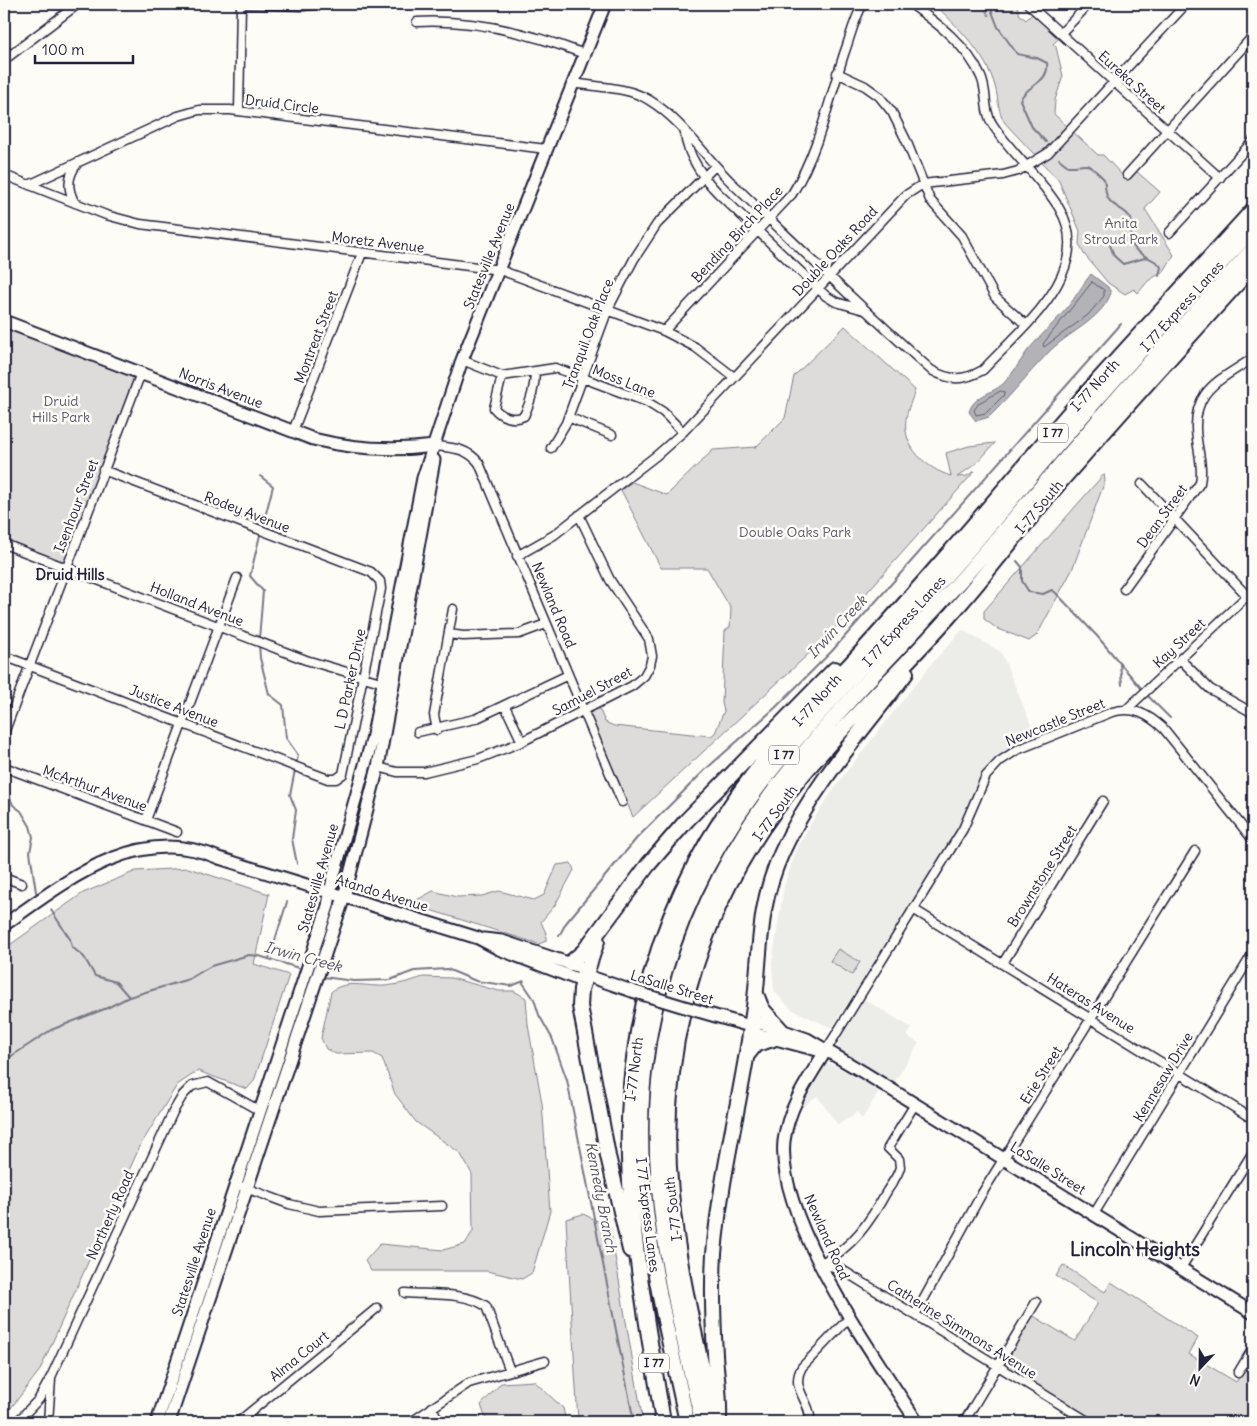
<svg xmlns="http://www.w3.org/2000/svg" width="1257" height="1426" font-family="Delius,sans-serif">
<rect width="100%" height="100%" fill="#fdfcf7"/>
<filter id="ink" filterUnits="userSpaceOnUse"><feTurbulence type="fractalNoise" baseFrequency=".02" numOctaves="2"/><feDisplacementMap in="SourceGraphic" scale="10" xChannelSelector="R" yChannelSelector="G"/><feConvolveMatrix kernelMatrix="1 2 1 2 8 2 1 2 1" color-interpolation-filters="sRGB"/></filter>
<g filter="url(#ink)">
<path fill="#ecece9" d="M962 630 1001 652 1036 737 999 755 979 777 959 827 832 1028 791 1009 774 991 772 963 784 886 797 849 813 820 844 775 933 662Z
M864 999 912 1028 907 1036 919 1043 892 1086 840 1052 838 1046 839 1041Z
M828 1063 881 1088 862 1119 857 1112 838 1125 817 1096 797 1111 824 1065Z"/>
<path fill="#dddcdb" stroke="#807f8b" d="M934 4H981L989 16 984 4H1016L1020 15 1026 20 1032 14 1059 38 1053 44 1056 47 1063 76 1055 100 1054 114 1098 155H1103L1127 180 1136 171 1160 192 1145 209 1174 255 1164 271 1148 281 1138 293 1134 289 1125 294 1108 283 1084 254 1079 244 1080 231 1059 181 1005 123C997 110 999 100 995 86 986 54 957 26 934 4Z
M4 326 133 376V380L68 556 62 561 4 540Z
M845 326 915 390C912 400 907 410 906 420 902 447 927 469 951 476L946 453 969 446 995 443 977 463 957 477 967 476 975 471 829 635 633 817 588 713 599 708 605 722 614 726 711 736 715 733 724 711 722 703 725 631 730 627 731 609 707 568H661L621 490 632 482 667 495 713 450 756 447 785 418 794 376Z
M1104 474 1105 481 1072 570 1037 635 1029 641 996 628 984 619V611Z
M571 863 574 870 555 905 541 922 546 933V941L539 944 417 906V900L433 891 457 897 482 896 499 891 534 900 544 895 557 865Z
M188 868 269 894 254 964 289 975 254 1081 247 1089 198 1071 177 1085 140 1146 40 1370 4 1417V949L83 893 136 871Z
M838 949 860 962 852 975 830 961Z
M423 977 451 978 499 991H514L526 998 528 1025 542 1103 550 1211 532 1273 522 1279 487 1271H371L365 1261 380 1244 443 1250 465 1244 473 1231 472 1174 460 1153 416 1122 395 1094 382 1058 373 1053 336 1054 326 1049 321 1038 331 992C344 979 367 987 384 986 398 985 411 981 423 977Z
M583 1214 610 1227 643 1422H578L566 1219Z
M1063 1265 1105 1292 1111 1282 1198 1338 1189 1354 1236 1382 1245 1369 1253 1375V1422H1096L1002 1365 1032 1315 1075 1341 1098 1303 1056 1276Z
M534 1381 563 1408 566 1422H487L481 1405 501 1383Z"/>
<path fill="#b2b2b7" stroke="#787885" d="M1091 274 1108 287 1111 293C1101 321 1066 333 1047 354 1027 375 1010 397 989 417L976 421 969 412C973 396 991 394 1003 384 1013 374 1020 361 1028 350 1040 336 1054 323 1067 308 1076 297 1082 285 1091 274Z"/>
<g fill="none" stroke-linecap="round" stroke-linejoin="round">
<path stroke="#5c5c6d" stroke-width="1" d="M1092 282 1104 290V296L1088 315 1044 347 1043 344C1059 323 1076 303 1092 282Z
M1001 391 1004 392V395L986 413 976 415 974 410 979 403Z"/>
<path stroke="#787885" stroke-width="2" d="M989 4 998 27 1017 54 1037 58 1047 63C1050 83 1027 84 1020 100L1032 127 1046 142
M1059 159 1068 166C1093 166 1083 159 1104 179 1106 186 1104 195 1110 201 1117 209 1126 209 1131 219 1134 228 1127 237 1133 246 1140 258 1155 257 1161 267L1159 276
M1108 239 1114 256 1123 264 1145 258
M260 476 273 486 263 525
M1017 561 1022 567V581L1029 592 1043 594 1052 590 1056 593 1097 636 1141 688
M259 639 263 591 250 576 260 535
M259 644 260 658 269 694 283 705 286 738 298 755 296 766
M1120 664 1122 685
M1148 696 1170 718
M295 770 290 795 296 810 292 839 297 864
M4 785 13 805 21 811 30 826 33 837 30 852 36 892
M51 910 70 939 72 947 84 957 95 976 116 982 129 997
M559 936 566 923 637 838 706 769 775 708 832 651 1121 324
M269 959 287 902
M323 977 354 981 390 980 414 971 447 969 476 981 511 986 524 981
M523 983 534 999 539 1015 552 1038 567 1080 634 1422
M4 1061 51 1030 107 1008 129 997 189 979 211 966 249 955 259 956 302 969"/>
<g stroke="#22223b" stroke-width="11">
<path id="street" d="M1028 4 1220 178
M417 22C472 19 529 33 579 52
M1061 33 1089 4
M4 60 78 4
M837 73 865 86 879 96 892 112 906 140 930 200 962 236 995 297 1025 324
M572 83C597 87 628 87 649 100 682 120 704 156 732 183 797 246 863 309 931 370 951 381 963 381 983 370 1021 329 1097 270 1059 208 1041 178 1012 154 993 125 983 111 988 92 981 77 967 45 938 24 911 4
M239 111 241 4 303 6 322 4
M685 134C687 155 704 179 718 193L826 296 836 302 864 310
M4 175 106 215 140 224 500 270 664 331 695 347 734 377
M1127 175 1253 36
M29 185 178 116 199 110H230L546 149
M75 203C67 189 67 177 77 164
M1169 233 1253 141
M664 331 792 194C818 152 829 101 844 54 850 38 854 19 863 4
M462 360 502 376 555 368 567 372 647 402 663 412 683 432
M502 376 494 408C501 417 514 421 524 416 531 400 535 388 535 371
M568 417 612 435
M293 431 362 253
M435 446C453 448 467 448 479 463L622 802
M551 448 566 423 608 309 634 259 657 224 715 166
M1142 484 1253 602
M4 544 306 660 384 683
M517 556 554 535 657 455 683 432 906 195 923 184 1003 175 1018 171 1048 153 1186 4
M1124 589 1200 483C1203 469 1199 454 1197 440 1190 391 1217 382 1253 358
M449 634 463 636 519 634 546 624
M4 656 328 779H336L343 774 381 589 380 581 371 572 103 470
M1180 659 1210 689 1253 713
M505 706 522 742
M1127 709 1247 596
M437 730 434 715 453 609
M418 732 475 719 568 675
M4 733 141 373
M4 767 177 832
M378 767 397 772H424L478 759 519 743 632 686 644 676 650 665 652 656 649 639 610 580 579 515
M146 820 237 578
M4 877 22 884
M913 909 1253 1119
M1003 963 1103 801
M825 1052 963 829 986 776 1000 761 1017 750 1112 712C1133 706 1148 714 1164 729L1253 840
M243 1187 289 1204 319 1211 442 1206
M1094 1214 1253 953
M821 1263C852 1249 871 1220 887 1191 892 1183 898 1176 900 1167L899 1159 888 1148 915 1104
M820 1264 839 1268 1089 1422
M1181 1268 1253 1152
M405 1293C429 1295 466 1292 486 1306L510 1371
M915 1315 981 1195 1195 851
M1238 1373 1253 1348
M432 1407 439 1422
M17 1422 39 1399 51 1377 173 1112 183 1095 192 1086 208 1082 260 1111
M48 1422 51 1379
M238 1422 377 1308
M411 1422 469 1383 545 1361
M810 1422C812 1401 789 1389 802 1367L850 1317
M964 1422 1036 1302"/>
</g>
<g stroke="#22223b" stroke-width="15">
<path id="secondary" d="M4 321 313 439C353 449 395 451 435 446
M4 925C66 881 139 822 219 858L478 938 499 949 577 979 585 975
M484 939 502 941 580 967 585 975
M585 975 632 991
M698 1011 750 1026 757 1034 821 1051
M750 1026 761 1023 807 1039 863 1072 1253 1313
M825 1052C808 1079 788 1108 784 1141 776 1220 875 1356 917 1422
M157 1422 328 906 333 878 372 740 423 478 462 360 605 4
M169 1422 344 897 378 767 434 460"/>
</g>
<g stroke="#22223b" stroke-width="18">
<path id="highway" d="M597 941 581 989 580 1006 608 1156 630 1250
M570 963 584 951 648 865 687 820 835 669
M756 994 762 1009 781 1030
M748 1054 756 1044 773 1039
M719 1417C720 1396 716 1375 715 1354 713 1321 712 1287 714 1254 721 1168 745 1085 755 999 761 945 758 905 782 852 812 786 863 730 906 673
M663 1422C644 1301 616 1174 635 1051 647 967 677 887 723 817 757 764 800 719 842 673 877 636 910 598 943 560 994 503 1042 443 1093 386 1146 327 1200 269 1253 210
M687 1422C661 1300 627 1177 647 1051 659 969 689 890 735 820 796 728 884 647 957 563 1005 507 1052 451 1100 396 1150 339 1202 284 1253 228
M702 1422C677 1307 646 1191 660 1072 670 986 700 904 746 831 807 736 894 657 968 572 1015 518 1061 463 1108 409 1156 354 1205 302 1253 249
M714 1422C698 1347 678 1271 671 1193 657 1057 696 916 778 806 830 736 895 678 952 613 990 570 1024 524 1061 481 1124 408 1189 337 1253 266"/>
</g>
<use href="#street" stroke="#fdfcf7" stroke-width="8"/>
<use href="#secondary" stroke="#fdfcf7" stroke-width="11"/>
<use href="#highway" stroke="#fdfcf7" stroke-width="14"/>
<g stroke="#22223b" stroke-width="15" stroke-linecap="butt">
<path id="secondary-bridge" d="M632 991 698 1011"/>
</g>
<use href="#secondary-bridge" stroke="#fdfcf7" stroke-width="11"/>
</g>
</g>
<g text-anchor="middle" stroke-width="5" stroke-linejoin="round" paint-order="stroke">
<g fill="#fdfcf7" stroke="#646373" stroke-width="1">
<rect x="1038" y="423.5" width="30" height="19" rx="4"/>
<rect x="769" y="745.5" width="30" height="19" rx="4"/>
<rect x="639" y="1353.5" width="30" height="19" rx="4"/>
</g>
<g font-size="12" font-weight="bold" fill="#22223b">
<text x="1053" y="437">I 77</text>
<text x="784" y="759">I 77</text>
<text x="654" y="1367">I 77</text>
</g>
<g font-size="14" fill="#22223b" stroke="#fdfcf7">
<text transform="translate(1132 82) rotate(42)" y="5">Eureka Street</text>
<text transform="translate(282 104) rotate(7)" y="5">Druid Circle</text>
<text transform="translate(737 234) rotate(-47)" y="5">Bending Birch Place</text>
<text transform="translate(378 242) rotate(7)" y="5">Moretz Avenue</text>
<text transform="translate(835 251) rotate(-47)" y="5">Double Oaks Road</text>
<text transform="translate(489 256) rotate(-68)" y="5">Statesville Avenue</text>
<text transform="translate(1182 306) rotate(-48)" y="5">I 77 Express Lanes</text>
<text transform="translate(588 334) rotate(-69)" y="5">Tranquil Oak Place</text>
<text transform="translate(316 337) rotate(-69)" y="5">Montreat Street</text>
<text transform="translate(624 381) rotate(22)" y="5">Moss Lane</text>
<text transform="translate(1095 385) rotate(-48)" y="5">I-77 North</text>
<text transform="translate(221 388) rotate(21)" y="5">Norris Avenue</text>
<text transform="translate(76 506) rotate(-69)" y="5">Isenhour Street</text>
<text transform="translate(1039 507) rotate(-50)" y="5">I-77 South</text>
<text transform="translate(247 512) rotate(21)" y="5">Rodey Avenue</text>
<text transform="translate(1162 516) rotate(-54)" y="5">Dean Street</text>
<text transform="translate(197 604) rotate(21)" y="5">Holland Avenue</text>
<text transform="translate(554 605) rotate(67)" y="5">Newland Road</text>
<text transform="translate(904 621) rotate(-48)" y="5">I 77 Express Lanes</text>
<text transform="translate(1179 643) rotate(-43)" y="5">Kay Street</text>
<text transform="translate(350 679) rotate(-78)" y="5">L D Parker Drive</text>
<text transform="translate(592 691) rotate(-28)" y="5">Samuel Street</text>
<text transform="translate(817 700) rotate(-48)" y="5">I-77 North</text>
<text transform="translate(174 706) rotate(21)" y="5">Justice Avenue</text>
<text transform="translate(1055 722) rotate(-22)" y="5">Newcastle Street</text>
<text transform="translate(95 788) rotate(20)" y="5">McArthur Avenue</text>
<text transform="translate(775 813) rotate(-54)" y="5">I-77 South</text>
<text transform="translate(1042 876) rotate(-58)" y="5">Brownstone Street</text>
<text transform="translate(318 878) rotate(-74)" y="5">Statesville Avenue</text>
<text transform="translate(382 893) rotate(17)" y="5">Atando Avenue</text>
<text transform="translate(672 987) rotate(17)" y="5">LaSalle Street</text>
<text transform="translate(1091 1003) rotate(32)" y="5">Hateras Avenue</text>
<text transform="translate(634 1069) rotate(-83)" y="5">I-77 North</text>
<text transform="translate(1041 1075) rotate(-58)" y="5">Erie Street</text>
<text transform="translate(1163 1077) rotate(-59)" y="5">Kennesaw Drive</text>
<text transform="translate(1048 1168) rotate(32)" y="5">LaSalle Street</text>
<text transform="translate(673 1209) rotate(-97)" y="5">I-77 South</text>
<text transform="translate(110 1215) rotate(-66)" y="5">Northerly Road</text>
<text transform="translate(648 1215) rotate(83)" y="5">I 77 Express Lanes</text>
<text transform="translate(827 1237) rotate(66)" y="5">Newland Road</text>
<text transform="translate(194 1262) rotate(-72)" y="5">Statesville Avenue</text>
<text transform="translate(962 1329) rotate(32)" y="5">Catherine Simmons Avenue</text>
<text transform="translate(299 1356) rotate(-39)" y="5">Alma Court</text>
</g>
<g font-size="14" fill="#5a5a6b" stroke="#fdfcf7">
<text x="1121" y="228">Anita<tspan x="1121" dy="16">Stroud Park</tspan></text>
<text x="61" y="406">Druid<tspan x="61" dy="16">Hills Park</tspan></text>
<text x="795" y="537">Double Oaks Park</text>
</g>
<g font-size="15" font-weight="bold" fill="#22223b" stroke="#fdfcf7">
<text x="70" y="580">Druid Hills</text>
</g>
<g font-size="15" font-style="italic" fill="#545466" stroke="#fdfcf7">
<text transform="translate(837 627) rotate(-47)" y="5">Irwin Creek</text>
<text transform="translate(303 957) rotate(15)" y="5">Irwin Creek</text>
<text transform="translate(601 1197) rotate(79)" y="5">Kennedy Branch</text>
</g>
<g font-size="19" font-weight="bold" fill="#22223b" stroke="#fdfcf7">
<text x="1135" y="1256">Lincoln Heights</text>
</g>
</g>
<rect width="1257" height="1426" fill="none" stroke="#fdfcf7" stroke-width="20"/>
<rect x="10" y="10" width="1237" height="1406" fill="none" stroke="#22223b" stroke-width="2" filter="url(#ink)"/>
<g transform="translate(1200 1368) rotate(202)" stroke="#fdfcf7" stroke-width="4" paint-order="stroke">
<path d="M0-4L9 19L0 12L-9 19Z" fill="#22223b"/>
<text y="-8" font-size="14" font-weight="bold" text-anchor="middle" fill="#22223b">N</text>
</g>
<path d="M35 55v8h98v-8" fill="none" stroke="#22223b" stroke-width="2.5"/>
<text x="42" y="55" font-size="15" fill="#22223b" stroke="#fdfcf7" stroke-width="4" paint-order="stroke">100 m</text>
</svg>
